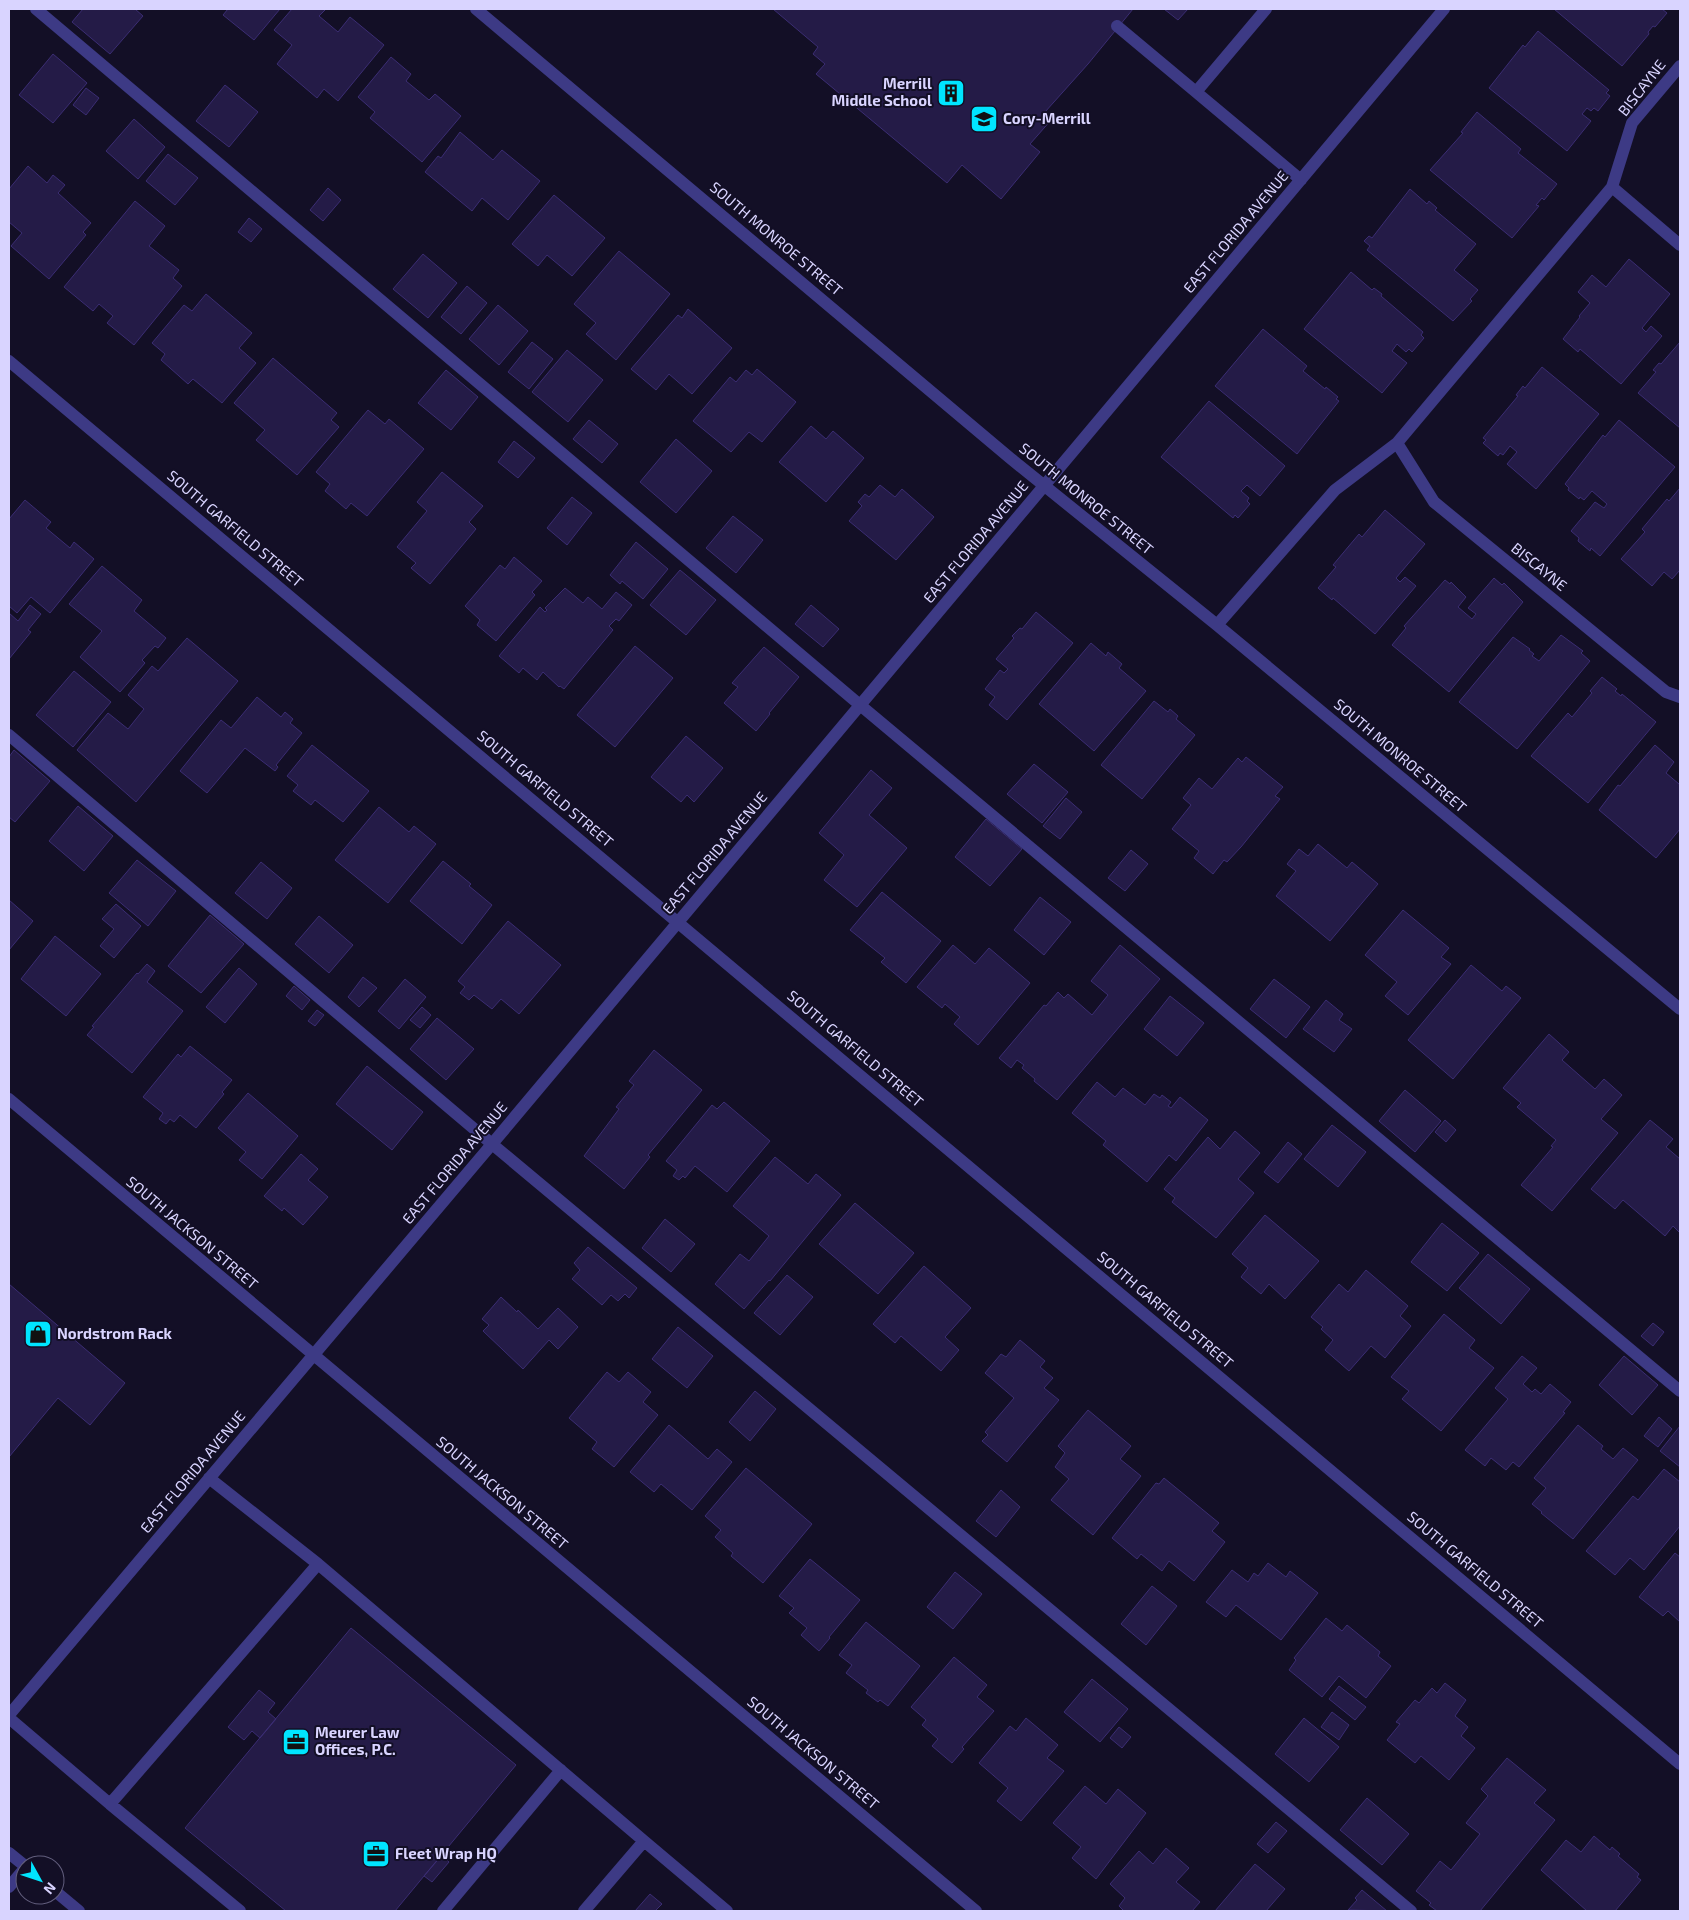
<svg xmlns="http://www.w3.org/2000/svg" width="1689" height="1920" font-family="'Exo 2',sans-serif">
<rect width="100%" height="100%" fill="#130f26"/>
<path fill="#241b47" stroke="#3b2d73" d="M83 9H135L143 16 110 54 72 22Z
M228 9H280L254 40 223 15Z
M292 9H326L319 16 338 32 350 17 384 45 338 101 324 89 317 98 277 64 292 45 274 30Z
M773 9H1133L1088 64 1045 112 1052 119 1030 144 1040 152 1001 199 962 165 947 183 816 74 825 64 813 54 818 47Z
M1164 9H1188L1178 20Z
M1554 9H1662L1667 13 1655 27 1653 26 1648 32 1649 34 1622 66Z
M1538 31 1609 90 1606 93 1610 96 1598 111 1594 108 1591 111 1587 108 1582 114 1591 121 1567 151 1489 88 1523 45 1525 47Z
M53 54 87 83 53 123 19 95Z
M391 57 411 74 406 81 429 100 435 94 461 116 422 162 370 118 375 112 358 97Z
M225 85 258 112 229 147 196 121Z
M86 88 99 98 86 115 73 105Z
M1477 112 1521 149 1518 153 1557 184 1544 200 1542 198 1536 205 1539 206 1512 238 1430 170 1463 133 1461 132Z
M134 119 165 147 138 179 106 151Z
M460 132 493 160 502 150 540 181 508 220 482 198 472 211 425 172 438 156 441 158Z
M168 154 198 178 175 205 146 181Z
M28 166 47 183 53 175 65 185 58 193 91 223 83 232 86 235 49 279 11 246 22 233 9 222V189Z
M328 188 341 200 323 221 310 210Z
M1410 189 1427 204 1429 201 1437 208 1435 210 1476 244 1454 270 1478 290 1470 299 1472 301 1453 321 1367 250 1370 246 1364 241 1369 236 1372 238Z
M554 195 605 238 572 276 547 255 538 266 512 244Z
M135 201 165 226 149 246 179 270 173 278 182 286 134 345 107 323 113 316 99 304 93 311 64 287Z
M249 218 262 229 251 242 238 232Z
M619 251 670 294 616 360 586 334 596 323 574 304Z
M423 254 457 283 428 318 393 289Z
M1629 259 1670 294 1642 328 1646 332 1651 326 1662 336 1621 384 1580 349 1578 352 1563 339 1580 317 1579 316 1590 303 1578 292 1592 275 1606 287Z
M1351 272 1372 290 1374 288 1382 294 1381 296 1423 332 1421 335 1424 338 1412 352 1409 349 1406 352 1397 344 1392 351 1407 363 1382 393 1304 329Z
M467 286 487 303 461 334 441 317Z
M206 294 252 333 239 348 256 363 222 403 193 379 188 384 161 360 165 354 152 343 184 305 192 311Z
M498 305 528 331 499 365 469 339Z
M688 309 732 348 692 394 669 374 656 390 631 369 678 315 682 318Z
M1263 329 1307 366 1303 371 1325 389 1326 387 1338 397 1336 399 1339 401 1297 454 1215 386Z
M532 342 553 359 529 389 508 372Z
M1680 342V428L1638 393 1656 372 1653 370 1659 363 1661 364Z
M567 350 603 380 568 422 532 392Z
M273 358 337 413 331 420 339 427 297 475 256 440 265 430 234 403Z
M1542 367 1599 414 1536 489 1507 464 1517 452 1510 446 1503 455 1500 453 1498 456 1483 443 1486 440 1483 438 1518 396 1516 395 1523 386 1525 388Z
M757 369 796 402 762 442 749 432 731 452 693 421 730 377 736 382 746 370 752 375Z
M446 370 478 397 451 430 418 403Z
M1209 401 1285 466 1260 496 1247 485 1241 491 1249 498 1247 501 1250 504 1238 518 1235 515 1233 518 1161 457Z
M368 410 385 424 389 419 424 449 367 516 351 503 346 509 325 491 330 484 316 472Z
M589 420 618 444 602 463 573 439Z
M1619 420 1675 467 1600 556 1591 548 1590 551 1578 541 1579 538 1571 531 1595 502 1604 508 1607 504 1592 491 1584 500 1580 497 1579 499 1568 490 1569 488 1565 484 1603 435 1605 437Z
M811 426 826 439 833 431 864 458 826 502 779 462Z
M676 439 712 471 676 513 640 482Z
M514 441 535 458 518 478 498 462Z
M442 472 483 506 469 522 476 529 430 584 411 568 416 563 397 547 427 511 417 502Z
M880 485 895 497 902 489 934 517 896 560 849 521 862 506 858 502 865 494 869 497Z
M1680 488V570L1672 579 1664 572 1652 586 1621 559 1645 532 1642 529 1667 499 1669 501Z
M572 497 592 513 567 545 547 528Z
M25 500 51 522 46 528 70 548 74 542 94 559 50 613 31 597 17 613 9 606V519Z
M1385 510 1425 544 1396 578 1400 582 1405 577 1416 586 1375 634 1333 598 1332 600 1318 588 1336 567 1333 565 1359 534 1362 537Z
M733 516 763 540 736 573 706 548Z
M636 542 668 569 643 599 622 581 620 584 610 575Z
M514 557 542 581 532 592 535 595 496 641 477 625 480 620 465 606 500 565 505 569Z
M102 566 142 600 134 611 166 638 158 648 155 646 142 660 145 663 120 692 80 657 102 631 69 604Z
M680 570 716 600 686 635 650 605Z
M1494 578 1502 585 1504 583 1523 602 1449 692 1392 645 1406 628 1404 626 1445 580 1450 584 1451 582 1466 597 1458 607 1472 619 1476 614 1468 608Z
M565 588 583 603 588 597 602 609 616 592 632 605 619 621 616 619 609 626 613 630 564 689 560 686 559 687 543 672 537 680 523 668 519 673 499 656 540 607 545 612 547 610 545 608Z
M30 605 41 614 28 630 31 632 9 659V613L18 621Z
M811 605 839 629 823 647 795 624Z
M1036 612 1073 643 1007 720 989 705 995 697 985 689 1000 670 1004 673 1008 669 996 659 1014 638 1012 636 1020 628 1022 629Z
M1561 635 1583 651 1581 653 1590 661 1517 749 1459 702 1513 637 1530 649 1529 650 1534 654 1532 656 1539 661Z
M187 638 238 681 136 802 77 750 108 713 128 729 144 709 128 695 152 666 158 671Z
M1091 643 1106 656 1108 652 1122 664 1119 668 1146 691 1094 751 1039 704Z
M635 646 673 678 615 747 577 715Z
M764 647 799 677 769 713 770 714 756 731 724 703 738 687 732 683Z
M74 671 111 702 73 747 36 715Z
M1602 677 1617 689 1615 691 1621 696 1622 694 1656 722 1588 803 1531 756 1568 713 1572 717 1592 693 1590 691Z
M257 697 281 717 285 712 293 719 290 723 302 733 276 765 278 767 275 771 245 748 207 793 180 771 221 720 231 728Z
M1154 701 1168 712 1170 709 1178 716 1176 719 1195 735 1142 799 1101 765Z
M686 736 723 768 694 802 687 795 681 802 651 777Z
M312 745 369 791 343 822 315 800 311 805 293 791 298 785 287 776Z
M1655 745 1674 762 1666 773 1679 784 1680 783V829L1656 858 1599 810 1618 785 1620 786Z
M14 750 50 781 15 822 9 817V757Z
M1246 757 1283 787 1275 796 1280 799 1241 847 1227 862 1224 860 1213 874 1194 858 1199 851 1172 829 1191 805 1183 798 1199 778 1212 789 1238 758 1242 762Z
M1034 764 1068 792 1042 823 1007 794Z
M871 770 892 788 869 815 907 848 857 907 824 880 844 855 819 833Z
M1066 798 1082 812 1060 839 1043 826Z
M78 806 113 836 84 871 49 841Z
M379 807 409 832 414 826 436 844 388 903 335 860Z
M986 819 1022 849 990 886 955 857Z
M1318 844 1347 868 1352 862 1378 884 1330 941 1276 896 1296 871 1287 864 1299 849 1308 856Z
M1131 850 1148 864 1125 891 1108 878Z
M137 860 176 891 148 926 109 893Z
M443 861 471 884 469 886 492 905 462 944 410 901Z
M261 862 292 888 267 919 235 893Z
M882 892 941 941 906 983 881 962 885 958 850 930Z
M1040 897 1071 922 1044 955 1014 930Z
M9 900 33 921 9 950Z
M116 904 141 926 114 958 100 946 114 929 102 919Z
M1403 910 1449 948 1441 957 1451 964 1408 1015 1385 996 1397 982 1365 955Z
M210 915 244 944 201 993 168 966Z
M319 916 353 945 329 973 295 944Z
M508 921 561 965 519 1014 501 999 492 1009 474 995 469 1000 460 993 465 987 458 981Z
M55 936 101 974 66 1016 21 979Z
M953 945 975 964 989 948 1030 983 978 1045 954 1024 960 1017 945 1004 942 1008 917 987Z
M1120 945 1160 979 1057 1100 1034 1081 1035 1079 1022 1068 1024 1065 1017 1060 1011 1068 999 1058 1044 1005 1046 1006 1058 992 1064 998 1068 994 1092 1015 1108 995 1091 981Z
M147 964 155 971 147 982 183 1011 132 1073 87 1035 94 1027 92 1026 137 973 138 974Z
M1471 965 1502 991 1506 986 1521 998 1453 1079 1408 1040Z
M239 968 257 984 225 1023 206 1007Z
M363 977 377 988 359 1007 348 997Z
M405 979 426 997 399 1029 378 1011Z
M1274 979 1310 1007 1286 1038 1250 1009Z
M294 986 310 1000 302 1010 286 996Z
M1170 996 1204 1023 1177 1056 1144 1029Z
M1326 1000 1343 1014 1339 1020 1352 1029 1334 1052 1303 1029Z
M422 1007 431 1015 420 1028 410 1020Z
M317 1010 324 1015 315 1026 308 1021Z
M437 1018 474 1049 446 1080 410 1049Z
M1549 1034 1569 1052 1562 1060 1595 1089 1604 1079 1622 1095 1601 1119 1618 1133 1552 1211 1521 1185 1553 1147 1551 1146 1556 1140 1517 1107 1521 1103 1503 1088Z
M190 1046 232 1080 222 1092 224 1094 196 1128 180 1115 174 1122 170 1119 166 1124 159 1119 163 1113 143 1097 178 1054 181 1057Z
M654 1050 702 1090 648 1155 650 1157 624 1189 584 1156 619 1109 616 1107 634 1085 629 1081Z
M367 1066 423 1112 392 1150 336 1104Z
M1097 1082 1115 1097 1123 1088 1145 1105 1154 1094 1160 1098 1162 1095 1171 1102 1168 1106 1171 1108 1180 1097 1208 1120 1176 1161 1169 1155 1147 1182 1103 1145 1106 1141 1072 1113Z
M1405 1090 1441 1121 1415 1152 1379 1121Z
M248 1093 298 1136 262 1179 239 1160 246 1152 218 1128Z
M724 1102 770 1141 727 1192 695 1166 685 1178 683 1176 679 1180 673 1176 677 1170 666 1161 712 1105 717 1109Z
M1445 1120 1456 1130 1446 1142 1435 1132Z
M1650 1120 1673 1139 1666 1147 1680 1159V1233L1673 1226 1665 1236 1623 1200 1615 1209 1591 1189Z
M1332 1125 1366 1152 1338 1187 1304 1159Z
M1235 1131 1260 1153 1238 1179 1254 1193 1216 1238 1172 1202 1175 1198 1164 1189 1208 1137 1220 1149Z
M1288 1142 1302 1154 1278 1183 1264 1172Z
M301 1154 318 1169 308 1180 328 1197 303 1225 284 1208 282 1211 264 1196Z
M775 1157 808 1184 816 1174 841 1195 770 1281 769 1280 744 1309 715 1284 740 1254 749 1261 769 1236 733 1206Z
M855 1203 914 1253 878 1294 819 1244Z
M1265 1215 1319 1261 1285 1299 1269 1284 1261 1294 1241 1277 1248 1268 1232 1254Z
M665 1219 695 1244 671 1272 642 1248Z
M1442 1223 1479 1253 1447 1291 1411 1262Z
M588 1247 637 1288 629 1298 625 1294 618 1301 611 1295 602 1305 572 1279 580 1270 574 1263Z
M1488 1254 1530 1289 1501 1324 1459 1288Z
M924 1266 971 1308 945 1337 959 1350 941 1371 901 1336 895 1343 873 1324Z
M1366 1270 1408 1306 1400 1316 1411 1326 1385 1358 1371 1346 1349 1371 1325 1350 1333 1340 1321 1329 1323 1327 1311 1317 1339 1284 1348 1292Z
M787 1275 813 1297 780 1335 754 1313Z
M9 1284 125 1383 90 1425 58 1398 9 1457Z
M501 1297 517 1312 518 1310 538 1329 558 1308 578 1327 558 1349 549 1340 523 1369 483 1331 489 1325 482 1319Z
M1444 1314 1475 1340 1469 1348 1494 1368 1441 1431 1402 1399 1409 1391 1391 1377Z
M1653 1323 1664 1332 1653 1346 1641 1336Z
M678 1327 713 1356 687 1388 652 1359Z
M1020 1340 1045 1361 1040 1367 1053 1378 1044 1388 1059 1400 1007 1462 982 1441 988 1435 985 1432 1014 1398 985 1373 1001 1354 1006 1357Z
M1522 1356 1537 1368 1523 1384 1532 1392 1535 1389 1541 1394 1550 1384 1571 1402 1563 1412 1565 1413 1519 1467 1513 1462 1506 1470 1491 1458 1485 1466 1465 1450 1508 1399 1495 1388Z
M1624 1356 1658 1385 1632 1415 1599 1385Z
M607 1372 619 1382 628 1372 651 1392 643 1402 658 1415 614 1467 592 1449 597 1442 569 1418Z
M755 1391 776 1409 750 1441 729 1422Z
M1088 1410 1131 1446 1120 1459 1141 1476 1093 1535 1051 1500 1069 1479 1055 1467 1065 1453 1058 1446Z
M1659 1417 1672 1429 1658 1447 1644 1436Z
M669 1425 708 1459 717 1449 732 1462 692 1510 661 1484 654 1492 630 1472Z
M1578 1425 1603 1446 1601 1449 1613 1459 1623 1448 1638 1460 1573 1539 1541 1513 1542 1512 1532 1504 1546 1488 1534 1478Z
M1680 1426V1467L1660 1451Z
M746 1468 812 1524 763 1583 731 1556 733 1553 715 1537 721 1530 705 1516Z
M1664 1469 1680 1482V1526L1644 1570 1630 1558 1615 1575 1586 1551 1633 1496 1638 1500Z
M1164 1478 1219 1523 1212 1531 1225 1542 1194 1581 1169 1561 1162 1571 1141 1554 1137 1559 1112 1538 1156 1483 1159 1484Z
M1001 1490 1020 1507 996 1537 976 1521Z
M1675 1553 1680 1557V1622L1668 1611 1663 1616 1639 1597Z
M810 1559 860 1600 829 1637 830 1638 819 1651 801 1635 807 1628 789 1613 794 1608 779 1596Z
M1268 1563 1286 1577 1290 1571 1318 1593 1281 1640 1236 1605 1226 1617 1206 1602 1232 1570 1248 1582 1254 1573 1258 1576Z
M955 1572 982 1594 953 1629 927 1607Z
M1152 1586 1177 1606 1146 1645 1121 1624Z
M1326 1618 1342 1631 1347 1625 1380 1652 1378 1656 1391 1666 1366 1698 1339 1676 1322 1697 1289 1670 1296 1660 1294 1658Z
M866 1622 920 1666 888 1706 880 1700 878 1702 866 1693 868 1690 846 1673 852 1665 839 1655Z
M351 1628 516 1765 395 1911H286L185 1828Z
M954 1657 987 1685 977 1697 994 1711 962 1747 964 1749 952 1763 932 1746 938 1739 922 1725 926 1720 911 1707Z
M1092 1679 1128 1709 1100 1742 1064 1712Z
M1445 1683 1466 1700 1455 1716 1468 1727 1461 1736 1475 1748 1449 1780 1421 1756 1415 1763 1387 1740 1400 1724 1396 1722 1415 1700 1419 1703 1432 1688 1437 1693Z
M1339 1686 1366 1707 1355 1720 1329 1699Z
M259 1690 275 1703 268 1712 276 1719 260 1738 252 1731 244 1740 228 1727Z
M1332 1712 1349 1725 1339 1740 1321 1727Z
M1026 1718 1058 1745 1047 1758 1064 1771 1021 1821 997 1801 1008 1788 979 1763 1010 1726 1016 1731Z
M1304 1718 1339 1747 1309 1782 1275 1754Z
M1119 1727 1131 1737 1122 1748 1110 1738Z
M1507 1758 1546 1790 1534 1803 1555 1820 1480 1911H1437L1429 1905 1431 1903 1416 1891 1440 1861 1451 1870 1480 1834 1466 1823 1488 1796 1481 1789Z
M1085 1786 1106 1804 1118 1789 1146 1813 1096 1879 1072 1858 1081 1847 1053 1823Z
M1367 1798 1409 1834 1382 1865 1340 1830Z
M1276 1822 1287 1831 1268 1853 1257 1844Z
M1594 1836 1610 1850 1612 1847 1620 1854 1618 1856 1639 1874 1637 1877 1641 1880 1615 1911H1587L1541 1870 1566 1840 1581 1852Z
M1166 1848 1189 1868 1176 1882 1200 1902 1192 1911H1124L1119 1906 1125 1898 1110 1884 1139 1851 1153 1864Z
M442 1855 449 1862 432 1882 424 1876Z
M1255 1864 1285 1889 1266 1911H1215Z
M1362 1890 1387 1911 1348 1910 1357 1900 1355 1898Z
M650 1894 662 1904 655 1911H635Z"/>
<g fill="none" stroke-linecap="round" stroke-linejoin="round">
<path stroke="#3d3a85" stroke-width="12" d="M36 9 860 705 1680 1391
M476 9 1010 458 1217 625 1680 1009
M1266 9 1196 92 1301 180
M1117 26 1196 92
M1612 187 1680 245
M9 361 1680 1764
M1397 443 1434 502 1666 692 1680 697
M1217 625 1335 490 1397 443 1612 187 1632 123 1680 66
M9 735 492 1144 1411 1911
M9 1099 976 1911
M318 1564 644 1841 584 1911
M9 1715 492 1144 1444 9
M9 1718 110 1804 318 1564 209 1478
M110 1804 240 1911
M644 1841 727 1911
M9 1853 25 1866
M9 1887 25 1868
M55 1891 79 1911
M443 1911 561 1770"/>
</g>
<defs>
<g id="building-square" transform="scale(1.4375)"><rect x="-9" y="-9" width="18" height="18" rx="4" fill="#00e5ff" stroke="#130f26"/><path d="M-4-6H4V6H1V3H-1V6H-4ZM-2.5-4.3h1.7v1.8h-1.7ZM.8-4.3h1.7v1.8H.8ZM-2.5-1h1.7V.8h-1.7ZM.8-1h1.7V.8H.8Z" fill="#111"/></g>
<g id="school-square" transform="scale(1.4375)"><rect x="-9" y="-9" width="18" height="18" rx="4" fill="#00e5ff" stroke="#130f26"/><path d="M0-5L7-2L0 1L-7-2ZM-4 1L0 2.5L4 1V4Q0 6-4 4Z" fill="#111"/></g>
<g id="shop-square" transform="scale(1.4375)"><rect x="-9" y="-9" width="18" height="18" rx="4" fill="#00e5ff" stroke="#130f26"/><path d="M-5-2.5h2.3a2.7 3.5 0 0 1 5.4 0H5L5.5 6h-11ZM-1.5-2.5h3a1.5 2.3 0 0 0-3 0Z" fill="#111"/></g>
<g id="office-square" transform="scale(1.4375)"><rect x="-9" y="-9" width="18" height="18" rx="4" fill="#00e5ff" stroke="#130f26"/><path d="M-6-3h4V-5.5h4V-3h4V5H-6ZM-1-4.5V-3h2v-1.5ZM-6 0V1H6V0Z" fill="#111"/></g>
</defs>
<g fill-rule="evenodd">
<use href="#building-square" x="951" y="93"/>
<use href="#school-square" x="984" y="119"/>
<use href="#shop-square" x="38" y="1334"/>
<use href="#office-square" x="296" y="1742"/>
<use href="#office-square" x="376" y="1854"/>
</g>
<g text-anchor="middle" stroke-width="4" stroke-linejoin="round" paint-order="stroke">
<g font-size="15" font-weight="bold" fill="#d9d4ff" stroke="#130f26" text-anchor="start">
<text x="932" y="89" text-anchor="end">Merrill<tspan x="932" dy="17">Middle School</tspan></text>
<text x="1003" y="124">Cory-Merrill</text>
<text x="57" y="1339">Nordstrom Rack</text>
<text x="315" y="1738">Meurer Law<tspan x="315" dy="17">Offices, P.C.</tspan></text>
<text x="395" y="1859">Fleet Wrap HQ</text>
</g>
<g font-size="15" fill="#d9d4ff" stroke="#130f26">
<text transform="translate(1642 88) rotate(-52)" y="5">BISCAYNE</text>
<text transform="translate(1236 232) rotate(-50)" y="5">EAST FLORIDA AVENUE</text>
<text transform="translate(776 239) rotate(40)" y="5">SOUTH MONROE STREET</text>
<text transform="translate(1086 499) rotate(39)" y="5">SOUTH MONROE STREET</text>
<text transform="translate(235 529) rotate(40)" y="5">SOUTH GARFIELD STREET</text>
<text transform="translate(976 542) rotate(-50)" y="5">EAST FLORIDA AVENUE</text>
<text transform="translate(1539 567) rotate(39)" y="5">BISCAYNE</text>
<text transform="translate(1400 756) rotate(40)" y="5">SOUTH MONROE STREET</text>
<text transform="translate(545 789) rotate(40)" y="5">SOUTH GARFIELD STREET</text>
<text transform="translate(715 853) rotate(-50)" y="5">EAST FLORIDA AVENUE</text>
<text transform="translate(855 1049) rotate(40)" y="5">SOUTH GARFIELD STREET</text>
<text transform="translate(455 1163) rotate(-50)" y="5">EAST FLORIDA AVENUE</text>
<text transform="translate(192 1233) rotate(40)" y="5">SOUTH JACKSON STREET</text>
<text transform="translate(1165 1310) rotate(40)" y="5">SOUTH GARFIELD STREET</text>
<text transform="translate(193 1472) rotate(-50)" y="5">EAST FLORIDA AVENUE</text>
<text transform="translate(502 1493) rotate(40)" y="5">SOUTH JACKSON STREET</text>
<text transform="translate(1475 1570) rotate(40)" y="5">SOUTH GARFIELD STREET</text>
<text transform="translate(813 1753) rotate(40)" y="5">SOUTH JACKSON STREET</text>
</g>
</g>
<rect width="1689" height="1920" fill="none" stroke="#d9d4ff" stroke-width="20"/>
<g transform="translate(40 1880) rotate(130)"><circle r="24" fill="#130f26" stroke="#625e7d"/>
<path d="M0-4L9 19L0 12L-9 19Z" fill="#00e5ff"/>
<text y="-8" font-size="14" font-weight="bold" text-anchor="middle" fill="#d9d4ff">N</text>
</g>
</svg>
